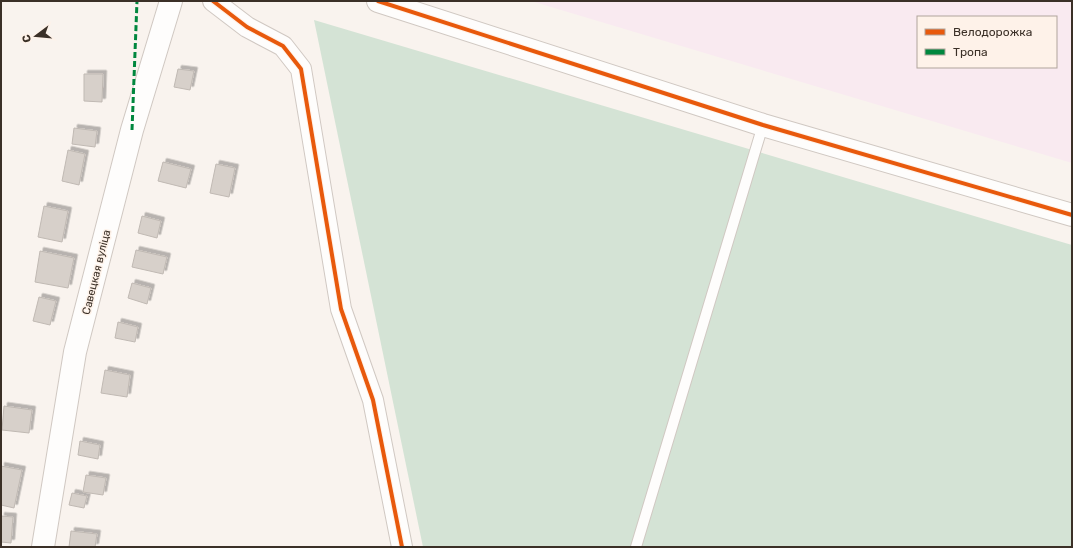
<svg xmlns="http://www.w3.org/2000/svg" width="1073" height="548" font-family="Rubik,sans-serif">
<defs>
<filter id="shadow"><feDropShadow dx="3.5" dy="-3.5" stdDeviation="0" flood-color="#0004"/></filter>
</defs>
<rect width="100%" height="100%" fill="#f9f3ee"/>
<path fill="#f9eaf0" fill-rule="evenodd" d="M531 1H1072V163ZM918 17H1056V67H918Z"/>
<path fill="#d4e3d5" d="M314 20 1072 245V547H423Z"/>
<path fill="#d7d0ca" stroke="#c0b9b3" filter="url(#shadow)" d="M178 69 194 71 190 90 174 87Z
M84 74H103L102 102 84 101Z
M74 128 97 131 95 147 72 144Z
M68 150 85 154 79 185 62 181Z
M163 162 191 169 186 188 158 181Z
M216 164 235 168 229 197 210 193Z
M44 206 68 211 62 242 38 237Z
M142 216 161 221 157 238 138 233Z
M136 250 167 257 163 274 132 267Z
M40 251 74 258 68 288 35 282Z
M132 283 151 288 147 304 128 298Z
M39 297 56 301 50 325 33 321Z
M118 322 138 327 135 342 115 338Z
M105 370 130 375 127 397 101 393Z
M4 406 32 410 29 433 2 430Z
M80 441 100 445 98 459 78 455Z
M1 466 22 470 14 508 1 505Z
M86 475 106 478 103 495 83 492Z
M72 493 87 496 84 508 69 505Z
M1 516 13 517 11 543 1 542Z
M71 531 97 534 95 547H69Z"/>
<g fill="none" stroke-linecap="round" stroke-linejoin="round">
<g stroke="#d0c8c2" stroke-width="12">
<path id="service" d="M636 547 763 125"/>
</g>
<g stroke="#d0c8c2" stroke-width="22">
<path id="minor" d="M213 1 247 27 283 46 301 69 341 309 373 400 402 547"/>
</g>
<g stroke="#d0c8c2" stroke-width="24">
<path id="tertiary" d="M378 1 763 125 1072 215"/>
</g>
<g stroke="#d0c8c2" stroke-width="24">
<path id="secondary" d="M43 547 75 352 132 130 171 1"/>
</g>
<use href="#service" stroke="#fefdfc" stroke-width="10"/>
<use href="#minor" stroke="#fefdfc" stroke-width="20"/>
<use href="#tertiary" stroke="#fefdfc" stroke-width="22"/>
<use href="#secondary" stroke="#fefdfc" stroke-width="22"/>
<path stroke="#00873e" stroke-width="3" stroke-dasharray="6 3" stroke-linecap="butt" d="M132 130 137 1"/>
<g stroke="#fef2e9" stroke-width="6">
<path id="cycleway" d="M213 1 247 27 283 46 301 69 341 309 373 400 402 547
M378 1 763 125 1072 215"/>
</g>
<use href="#cycleway" stroke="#e8590c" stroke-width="4"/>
</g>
<g text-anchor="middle" stroke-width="3" stroke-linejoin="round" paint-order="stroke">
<g font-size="11" fill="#3b3027" stroke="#fef2e9">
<text transform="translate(96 272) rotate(-76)" y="4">Савецкая вуліца</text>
</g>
</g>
<rect width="1073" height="548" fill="none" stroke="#3b3027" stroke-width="4"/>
<rect x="917" y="16" width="140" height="52" fill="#fef2e9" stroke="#b0a49b"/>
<rect x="925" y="29" width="20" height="6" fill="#e8590c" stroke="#b0a49b"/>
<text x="953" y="36" font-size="12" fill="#3b3027">Велодорожка</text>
<rect x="925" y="49" width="20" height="6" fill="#00873e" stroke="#b0a49b"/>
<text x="953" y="56" font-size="12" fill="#3b3027">Тропа</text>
<g transform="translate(36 36) rotate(254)" stroke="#fef2e9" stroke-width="3" paint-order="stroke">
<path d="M0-3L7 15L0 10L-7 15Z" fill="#3b3027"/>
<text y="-6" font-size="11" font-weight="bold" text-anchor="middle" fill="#3b3027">С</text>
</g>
</svg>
